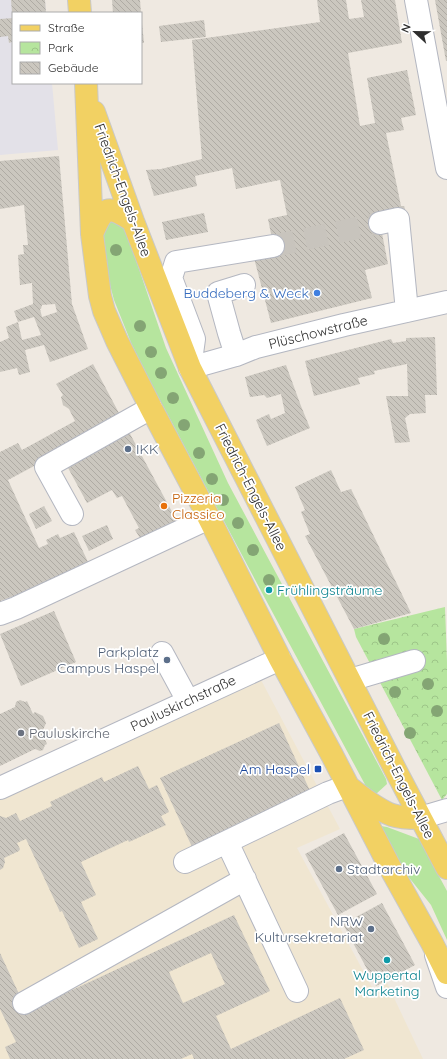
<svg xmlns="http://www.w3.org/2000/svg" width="447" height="1059" font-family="Quicksand,sans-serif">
<defs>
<pattern id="park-crowns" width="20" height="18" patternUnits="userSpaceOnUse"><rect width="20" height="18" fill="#b6e59e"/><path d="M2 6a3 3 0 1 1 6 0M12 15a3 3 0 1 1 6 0" fill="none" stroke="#9dc588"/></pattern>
<pattern id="building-back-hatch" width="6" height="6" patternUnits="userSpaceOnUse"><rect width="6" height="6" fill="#cbc7bf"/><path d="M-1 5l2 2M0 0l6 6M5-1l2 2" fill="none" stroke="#afaba4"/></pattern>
</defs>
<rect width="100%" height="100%" fill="#efe9e1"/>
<path fill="#e3e1e8" d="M0 0H45L46 13H13V83H52L58 150 0 155Z"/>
<path fill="#f0e6d1" d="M261 680 340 829 297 848 374 991 387 983 423 1059H0V800Z"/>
<path fill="#b6e59e" d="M116 221 125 228 166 348 228 483 386 779 387 784 376 794 369 792 260 589 152 385 132 345 114 300 110 285 104 262 101 230 110 222Z
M381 826 387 827 419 839 447 891V940L431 905 407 875 380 833Z"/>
<path fill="url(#park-crowns)" d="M445 607 447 662V794L442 800 356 637 354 629Z"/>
<path fill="url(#building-back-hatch)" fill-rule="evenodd" d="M11 0H45L46 13H12Z
M112 0H140L141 13H113Z
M317 0H346L349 19 364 17 361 0H395L402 43 348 53 360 126 375 123 367 78 407 70 416 115 401 118 404 130 386 133 401 206H404L406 212 380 223 388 264 365 270 372 298 271 323 254 258 275 254 268 219 287 215 280 180 236 189 232 168 195 176 197 186 154 196 146 170 161 169 202 159 192 40 320 22Z
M435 0H447V61H446Z
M13 18V47H12V42L9 43 8 36 0 37V19Z
M204 20 206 37 161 42 159 26Z
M141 23H142L144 43H141Z
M59 156 72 304 88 349 50 362 44 345 25 350 30 372 19 375 17 368 0 372V342L9 338 6 327 18 322 22 340 41 335 34 317 18 322 14 311 33 304 32 283 20 285 18 255 24 254 23 245H28L24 205 0 209V161ZM55 304 57 312 42 317 40 309H41L42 305Z
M204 213 208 232 166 240 162 222Z
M435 337 437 395H425L426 413 410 414 405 418 410 442 395 443 386 396H408L407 364 374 371 375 374 358 378 360 384 314 396 305 361 391 339 393 343 406 341V338Z
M93 364 120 415 92 435 8 480 39 548 48 544 46 540 58 534 60 538 74 532 88 562 25 592 0 601V452L18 443 22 450 75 421 69 409 63 405 61 397 63 395 56 384Z
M286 365 301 406 310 428 267 446 256 420 269 414 271 419 285 413 281 394 267 398 264 395 250 397 245 377Z
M129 432 177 521 140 538 135 530 139 528 122 496 117 498 112 490 87 503 67 466Z
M331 470 341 492 351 489 411 613 354 629 305 536 310 534 301 512 305 510 295 487Z
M44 506 52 521 36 529 29 514Z
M107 525 113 539 89 551 82 536Z
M54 611 76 662 21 686 0 634Z
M20 700 25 702 27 701 33 714 35 712 43 716 46 723 43 730 41 731 47 744 45 745 43 750 40 751 35 749 0 766V714L15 707 16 702Z
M279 723 311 793 193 849 160 778Z
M138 766 149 789 157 785 169 812 161 816 166 825 129 842 128 840 81 862 96 895 81 902 98 939 79 948 62 911 60 912 26 839 17 843 20 849 19 851 4 858 5 862 3 868 0 870V816L6 818 16 813 20 821 52 806 50 802 102 777 104 782Z
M344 833 377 894 338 915 305 854Z
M382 903 415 965 376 986 343 924Z
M234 915 270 991 216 1016 231 1049 340 998 364 1050 344 1059H194L192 1054 181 1059H10L5 1047 16 1042 0 1009V953L27 1011ZM211 953 225 984 183 1003 169 972Z"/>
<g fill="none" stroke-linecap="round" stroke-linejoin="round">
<path stroke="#c8c4bd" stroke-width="22" stroke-dasharray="22 11" stroke-linecap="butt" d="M273 246 380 223"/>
<g stroke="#b4b7c1" stroke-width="24">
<path id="minor" d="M416 0 447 168
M380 223 398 219 407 311
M273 246 176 262 171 278 194 339 190 368 236 355 256 347 344 325 447 302
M236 355 229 333 218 293 244 285
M72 514 46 467 151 408
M0 614 16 608 209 518
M162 653 188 701
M350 680 414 661
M0 788 280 659
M420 818 447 810
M227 842 297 991
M185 862 328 793 347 786
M436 955 447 987
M24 1003 245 879"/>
</g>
<g stroke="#c9c9c9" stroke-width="24">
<path id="major" d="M79 0 80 13
M86 83 92 234 100 296 104 311 117 341 151 408 209 518 280 659 332 755 393 873 432 943 447 973
M94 112 133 221 190 368 397 773 447 868
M92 234C104 206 107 204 133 221
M350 788C363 798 376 809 392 815 401 818 411 818 420 818"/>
</g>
<use href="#minor" stroke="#fff" stroke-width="22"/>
<use href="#major" stroke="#f2d163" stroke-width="22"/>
</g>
<g fill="#84a574">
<circle cx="116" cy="250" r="6"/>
<circle cx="140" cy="326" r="6"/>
<circle cx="151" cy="352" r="6"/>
<circle cx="161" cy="373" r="6"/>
<circle cx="173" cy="398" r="6"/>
<circle cx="184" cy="425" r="6"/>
<circle cx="199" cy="453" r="6"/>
<circle cx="212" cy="479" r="6"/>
<circle cx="223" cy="500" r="6"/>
<circle cx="238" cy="523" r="6"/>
<circle cx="253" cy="550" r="6"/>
<circle cx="269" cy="580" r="6"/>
<circle cx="384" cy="639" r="6"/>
<circle cx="428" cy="684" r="6"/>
<circle cx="395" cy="692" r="6"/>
<circle cx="437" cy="711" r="6"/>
<circle cx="410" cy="733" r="6"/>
</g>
<circle fill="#3f7fe0" stroke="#fff" stroke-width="1.5" cx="317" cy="293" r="4"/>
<g fill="#5c6f8a" stroke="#fff" stroke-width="1.5">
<circle cx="128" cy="449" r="4"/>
<circle cx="167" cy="660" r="4"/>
<circle cx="339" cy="869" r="4"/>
<circle cx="371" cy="929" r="4"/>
</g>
<circle fill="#e8710a" stroke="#fff" stroke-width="1.5" cx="164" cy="506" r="4"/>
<g fill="#0f9aa8" stroke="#fff" stroke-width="1.5">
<circle cx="269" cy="590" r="4"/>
<circle cx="387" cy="960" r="4"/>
</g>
<circle fill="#6b7280" stroke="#fff" stroke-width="1.5" cx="21" cy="733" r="4"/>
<rect fill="#1a4fb4" stroke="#fff" stroke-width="1.5" x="314" y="765" width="8" height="8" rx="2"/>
<g text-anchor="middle" stroke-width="3.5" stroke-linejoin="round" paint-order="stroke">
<g font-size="14" fill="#2e2e2e" stroke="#fff">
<text transform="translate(123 190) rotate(70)" y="5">Friedrich-Engels-Allee</text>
<text transform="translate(318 332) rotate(-14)" y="5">Plüschowstraße</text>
<text transform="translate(251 487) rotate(63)" y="5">Friedrich-Engels-Allee</text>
<text transform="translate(183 703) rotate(-25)" y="5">Pauluskirchstraße</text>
<text transform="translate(399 775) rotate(63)" y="5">Friedrich-Engels-Allee</text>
</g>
<g font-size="14" fill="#366cbe" stroke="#fff" text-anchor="end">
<text x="309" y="298">Buddeberg &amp; Weck</text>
</g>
<g font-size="14" fill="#4e5e75" stroke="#fff" text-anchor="start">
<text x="136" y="454">IKK</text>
<text x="159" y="657" text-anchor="end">Parkplatz<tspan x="159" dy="16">Campus Haspel</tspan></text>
<text x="347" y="874">Stadtarchiv</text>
<text x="363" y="926" text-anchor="end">NRW<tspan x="363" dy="16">Kultursekretariat</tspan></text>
</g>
<g font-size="14" fill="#c56008" stroke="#fff" text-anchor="start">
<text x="172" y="503">Pizzeria<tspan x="172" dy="16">Classico</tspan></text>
</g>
<g font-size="14" fill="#0d838f" stroke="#fff" text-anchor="start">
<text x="277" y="595">Frühlingsträume</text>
<text x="387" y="980" text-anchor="middle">Wuppertal<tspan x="387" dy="16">Marketing</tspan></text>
</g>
<g font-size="14" fill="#5b616d" stroke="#fff" text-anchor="start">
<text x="29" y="738">Pauluskirche</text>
</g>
<g font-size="14" fill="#164399" stroke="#fff" text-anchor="end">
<text x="310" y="774">Am Haspel</text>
</g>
</g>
<rect x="12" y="12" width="130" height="72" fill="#ffffff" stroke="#ababab"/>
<rect x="20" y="25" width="20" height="6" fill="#f2d163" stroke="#ababab"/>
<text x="48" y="32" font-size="12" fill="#2e2e2e">Straße</text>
<rect x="20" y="42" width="20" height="12" fill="url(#park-crowns)" stroke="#ababab"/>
<text x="48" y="52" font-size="12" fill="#2e2e2e">Park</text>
<rect x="20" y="62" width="20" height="12" fill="url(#building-back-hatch)" stroke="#ababab"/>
<text x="48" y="72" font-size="12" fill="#2e2e2e">Gebäude</text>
<g transform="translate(415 32) rotate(292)" stroke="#ffffff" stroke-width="3" paint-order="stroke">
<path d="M0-3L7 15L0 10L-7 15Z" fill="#2e2e2e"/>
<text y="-6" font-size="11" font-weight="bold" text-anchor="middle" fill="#2e2e2e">N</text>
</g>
</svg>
